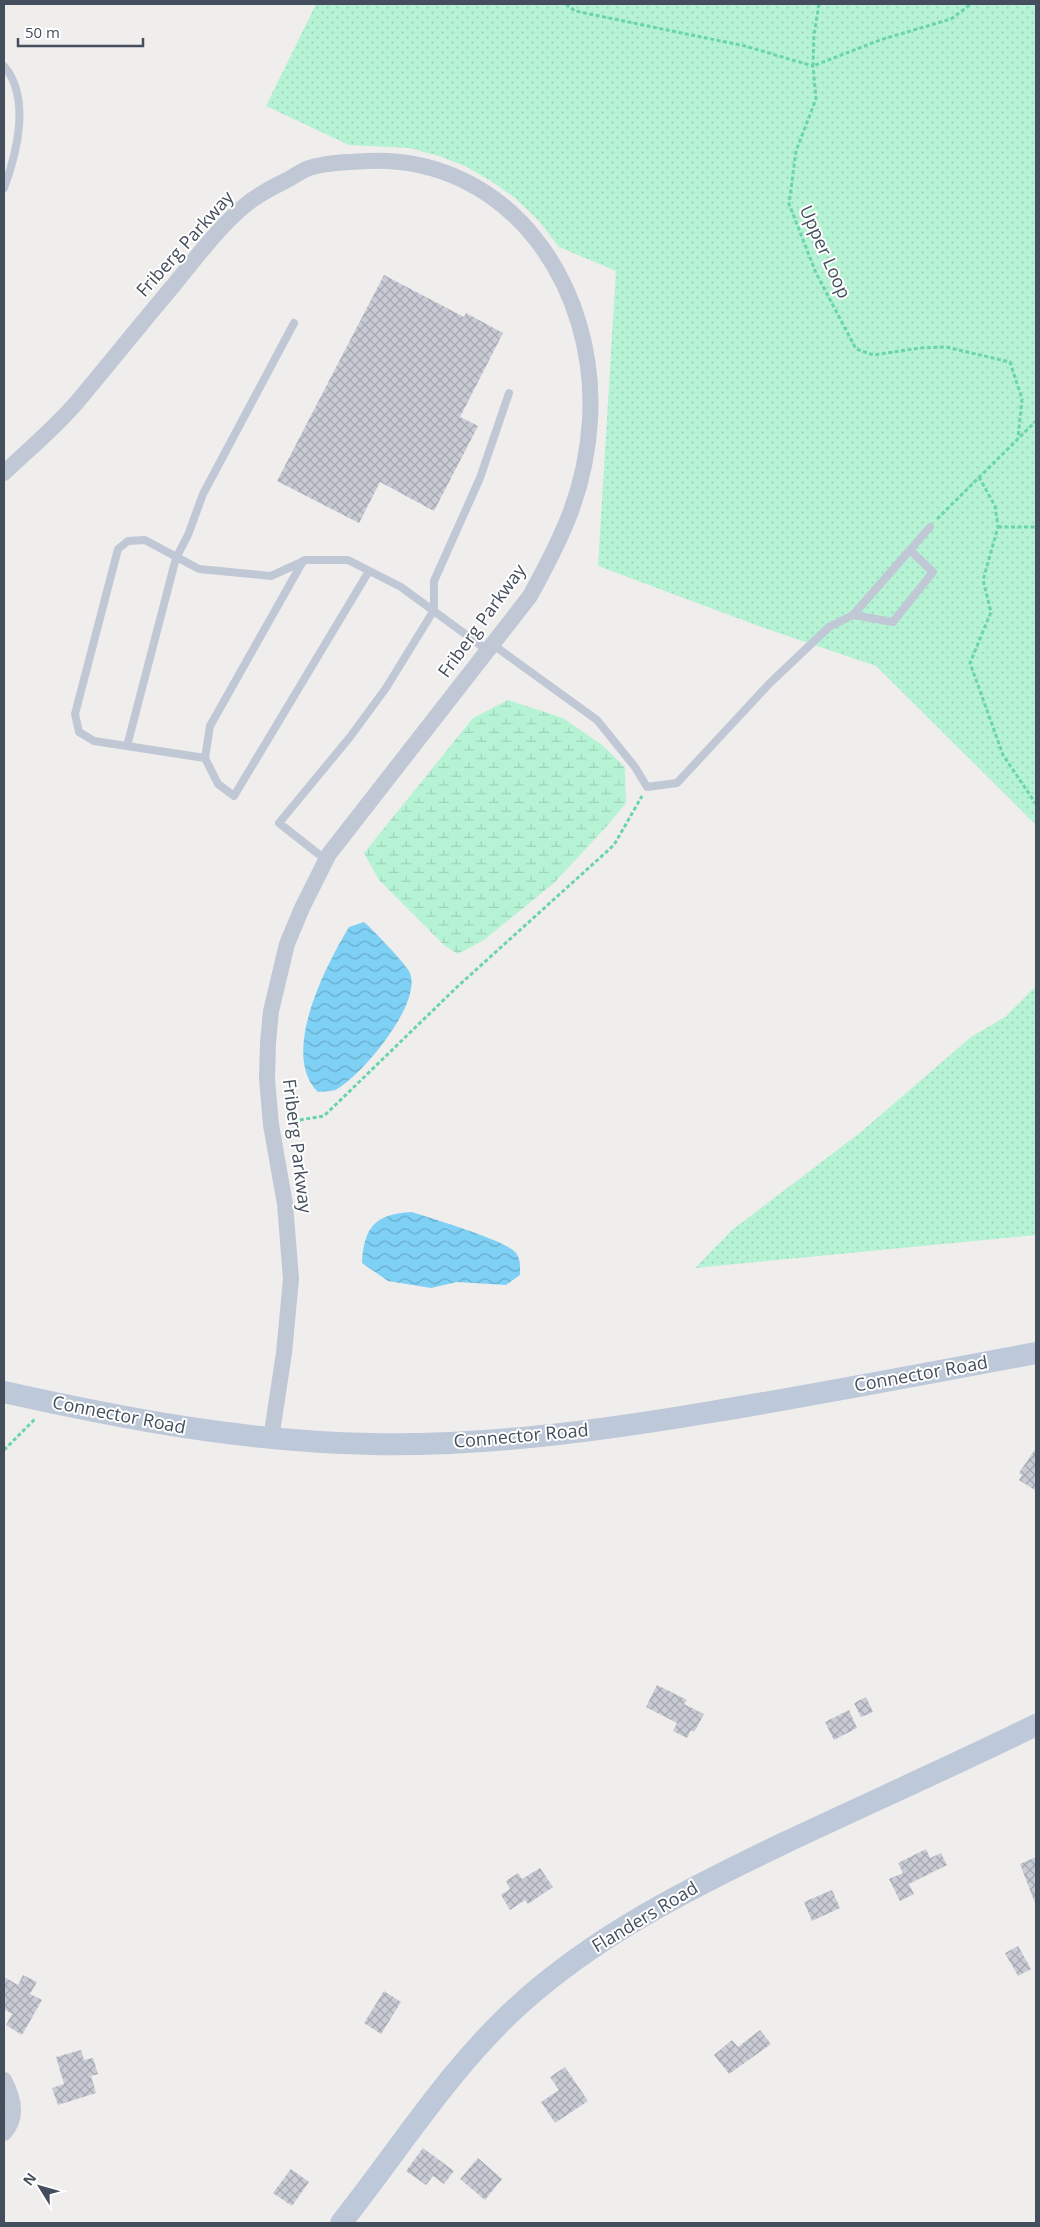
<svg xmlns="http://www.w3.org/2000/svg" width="1040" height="2227" font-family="'Open Sans',sans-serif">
<defs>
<pattern id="wetland-marsh" width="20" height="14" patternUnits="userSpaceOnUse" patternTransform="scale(1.25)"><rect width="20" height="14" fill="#b6f3d4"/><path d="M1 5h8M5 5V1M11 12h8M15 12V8" fill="none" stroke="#9ed2b8"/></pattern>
<pattern id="park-dots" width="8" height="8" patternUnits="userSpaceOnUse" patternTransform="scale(1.25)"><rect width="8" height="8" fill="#b6f3d4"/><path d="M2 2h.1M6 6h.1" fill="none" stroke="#9ed2b8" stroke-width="1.8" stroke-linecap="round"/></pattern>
<pattern id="water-waves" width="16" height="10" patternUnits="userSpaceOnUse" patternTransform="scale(1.25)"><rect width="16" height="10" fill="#7ed0f5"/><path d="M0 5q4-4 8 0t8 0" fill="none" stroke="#69abca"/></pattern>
<pattern id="building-cross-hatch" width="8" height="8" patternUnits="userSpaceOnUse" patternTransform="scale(1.25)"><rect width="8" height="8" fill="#c8cbd4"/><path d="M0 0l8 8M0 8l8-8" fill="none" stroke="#a4a7af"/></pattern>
</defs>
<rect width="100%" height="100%" fill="#f0eded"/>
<path fill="url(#wetland-marsh)" d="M508 700 563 718 602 745 625 767 626 803 607 826 554 883 484 940 458 954 445 946 379 880 364 853 473 718Z"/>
<path fill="url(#park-dots)" d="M316 4H1036V825L876 666 767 629 598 566 616 271 559 247 538 220 515 198 491 181 465 166 439 156 409 148 349 145 266 106Z
M1036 986V1235L695 1268 732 1230 861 1132 971 1037 1005 1017Z"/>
<path fill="url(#water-waves)" d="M364 922C373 930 406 964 410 973 422 1004 362 1075 337 1089 332 1092 324 1091 318 1092 279 1054 327 964 349 927Z
M412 1212C430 1218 508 1241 516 1253 521 1260 520 1267 520 1275L506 1285 457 1282 431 1288 388 1281 362 1263C364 1227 375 1214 412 1212Z"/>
<path fill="url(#building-cross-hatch)" d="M384 275 464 317 466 313 503 333 460 417 478 426 434 511 380 482 359 523 277 481Z
M1036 1448V1491L1019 1480 1022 1475 1019 1473Z
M657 1685 687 1700 684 1704 704 1714 694 1732 691 1730 687 1738 673 1731 677 1723 646 1707Z
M866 1697 873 1712 861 1717 854 1703Z
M849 1710 857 1728 834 1740 825 1722Z
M926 1849 930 1858 941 1853 947 1865 909 1884 914 1894 900 1901 889 1879 903 1873 898 1863Z
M1036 1857V1902L1035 1903 1020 1864Z
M540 1868 553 1887 528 1904 525 1900 510 1910 501 1895 510 1889 506 1881 518 1873 522 1879Z
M832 1890 840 1908 812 1921 804 1902Z
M1018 1946 1031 1969 1018 1976 1005 1953Z
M23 1975 37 1982 30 1994 42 2000 22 2035 6 2025 12 2014 4 2009V1977L18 1985Z
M384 1991 401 2002 381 2034 364 2023Z
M760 2030 771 2044 729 2074 714 2055 732 2040 738 2047Z
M81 2050 84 2060 93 2058 98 2074 91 2076 96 2093 58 2105 52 2088 64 2084 56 2057Z
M565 2067 588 2101 555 2123 541 2102 559 2090 550 2077Z
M423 2148 454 2171 444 2184 433 2176 426 2185 406 2171Z
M478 2158 502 2179 485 2200 460 2179Z
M291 2169 309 2182 292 2206 273 2193Z"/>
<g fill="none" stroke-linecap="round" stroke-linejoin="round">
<path stroke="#6ad5ac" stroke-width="3" stroke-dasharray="4 2.5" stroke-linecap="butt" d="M566 4 575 11 745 46 813 66 816 99 796 151 789 204 816 273 856 349 873 355 920 348 946 347 1010 362 1022 399 1018 438
M819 4 814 35 813 66 880 40 951 19 971 4
M979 477 995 506 998 527 983 580 991 612 970 663 1003 755 1036 804
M937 519 1036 421
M998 527H1036
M287 1122 324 1116 457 987 614 845 642 796
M4 1450 35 1419"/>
<path stroke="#bfc8d4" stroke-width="8" d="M4 66C31 98 17 153 4 188
M910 550 930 527
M369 571 234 796 218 784 205 758 94 741 79 732 75 714 118 549 128 541 145 540 199 569 271 576 306 560H348L401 587 487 650
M492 644 597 720 635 767 647 787 677 783 770 683 829 627 853 615 910 550 933 572 893 622 853 615
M127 746 176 558 188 535 203 494 294 323
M205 758 210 726 303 561
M326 860 279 823 350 737 386 688 434 610V581L480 478 509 393"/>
<path stroke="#bfc8d4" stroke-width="16" d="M4 473C28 450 55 428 77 402 109 364 140 325 173 286 196 258 219 226 248 203 259 194 273 187 285 181 293 177 301 171 309 168 327 162 349 162 367 161 510 155 598 287 590 420 586 489 563 536 530 596L329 854 302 908 287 944 271 1011 268 1043 267 1079 271 1125 285 1204 291 1279 284 1353 271 1439
M4 2080C13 2097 19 2117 4 2133"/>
<path stroke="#bdc8d9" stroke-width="22" d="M4 1392C125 1419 247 1442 372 1444 486 1446 599 1431 711 1412 820 1394 928 1373 1036 1353
M341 2223C399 2150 449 2069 518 2006 596 1935 688 1889 782 1844 867 1804 952 1766 1036 1725"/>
</g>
<g text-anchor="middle" stroke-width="4" stroke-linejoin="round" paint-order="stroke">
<g font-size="18" fill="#444e5d" stroke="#fff">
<text transform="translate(185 244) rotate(-48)" y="6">Friberg Parkway</text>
<text transform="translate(825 252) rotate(66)" y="6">Upper Loop</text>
<text transform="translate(482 621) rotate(-54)" y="6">Friberg Parkway</text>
<text transform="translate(297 1146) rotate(83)" y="6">Friberg Parkway</text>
<text transform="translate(921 1374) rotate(-10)" y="6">Connector Road</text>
<text transform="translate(119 1415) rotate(11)" y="6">Connector Road</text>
<text transform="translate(521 1436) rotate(-5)" y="6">Connector Road</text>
<text transform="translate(645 1917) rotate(-31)" y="6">Flanders Road</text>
</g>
</g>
<rect width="1040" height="2227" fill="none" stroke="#444e5d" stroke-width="10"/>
<g transform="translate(40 2187) rotate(307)" stroke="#ffffff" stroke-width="4" paint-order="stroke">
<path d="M0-4L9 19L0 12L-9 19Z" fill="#444e5d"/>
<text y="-8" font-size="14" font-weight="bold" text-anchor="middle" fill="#444e5d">N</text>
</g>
<path d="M18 38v8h125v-8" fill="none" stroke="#444e5d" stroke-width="2.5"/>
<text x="25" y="38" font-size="15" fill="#444e5d" stroke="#ffffff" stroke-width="4" paint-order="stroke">50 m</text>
</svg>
